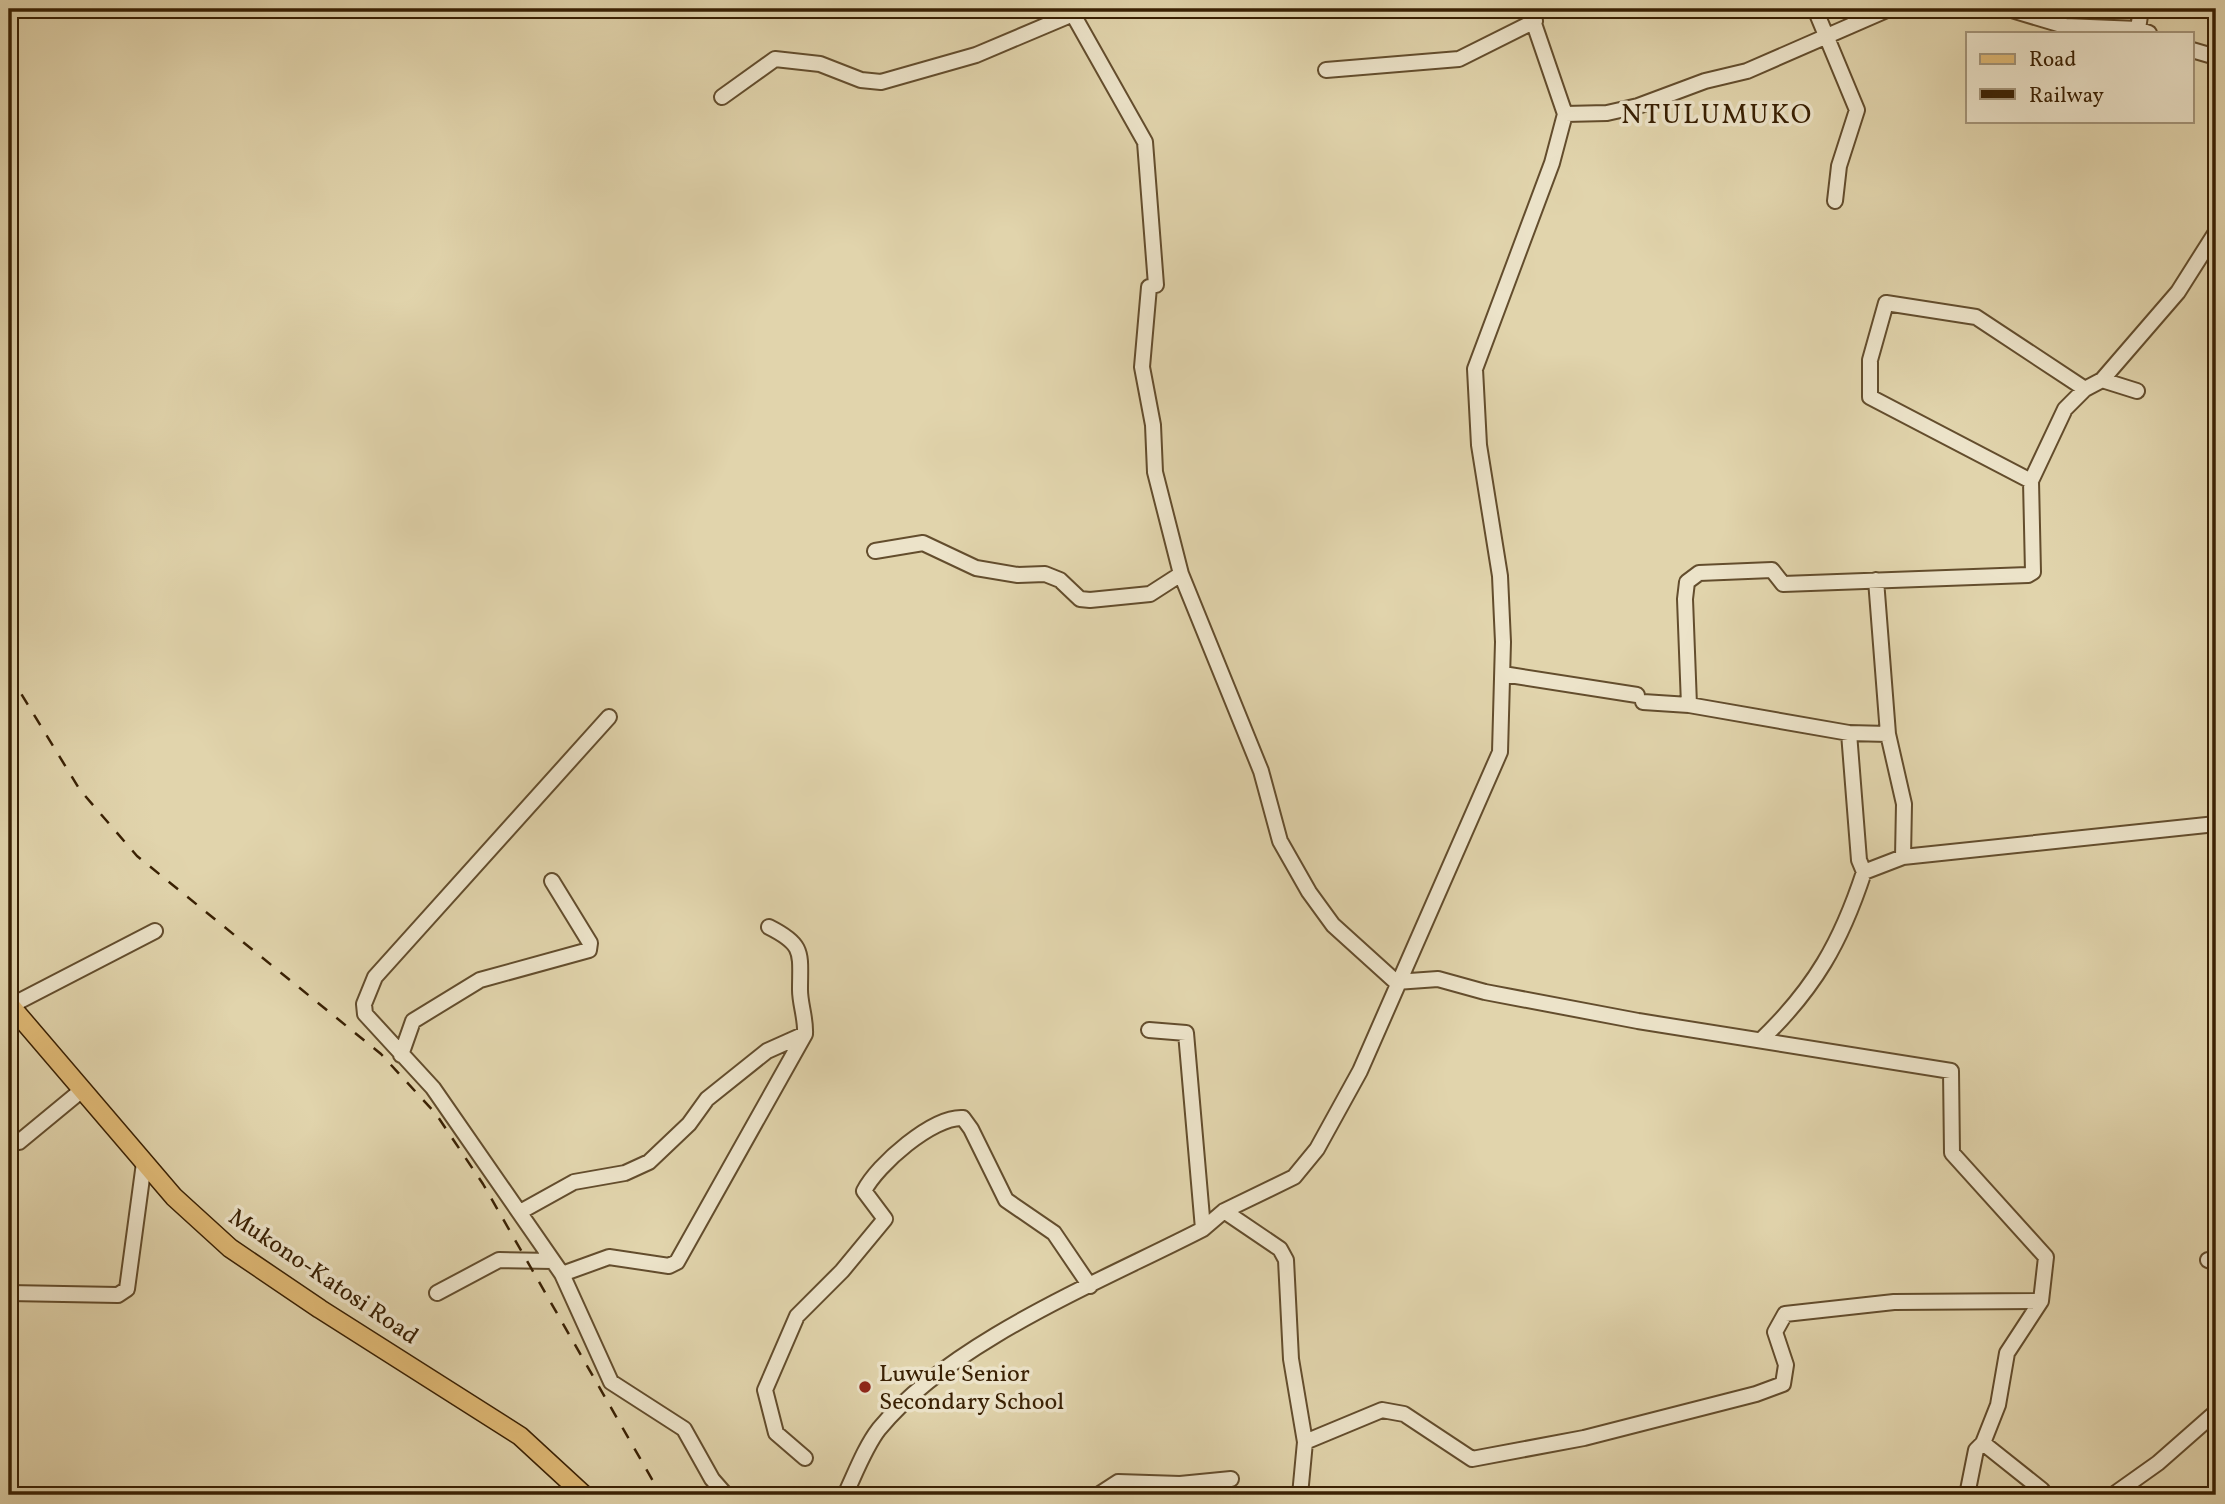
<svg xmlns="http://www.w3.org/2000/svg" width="2225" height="1504" font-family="Vollkorn,serif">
<rect width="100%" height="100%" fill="#e1d4ac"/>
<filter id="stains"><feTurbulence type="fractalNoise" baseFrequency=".00286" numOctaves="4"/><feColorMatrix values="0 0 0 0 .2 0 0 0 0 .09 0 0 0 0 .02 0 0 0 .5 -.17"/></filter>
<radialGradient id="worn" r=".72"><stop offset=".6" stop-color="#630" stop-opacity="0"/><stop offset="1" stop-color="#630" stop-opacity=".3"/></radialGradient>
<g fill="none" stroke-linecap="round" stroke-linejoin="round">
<g stroke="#634d2d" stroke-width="18">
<path id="minor" d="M1070 9 1145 142 1156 285
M1815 9 1857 110 1839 166 1835 201
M2008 9 2065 26 2138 29 2149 33
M2138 29 2141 9
M2192 50 2216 57
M1326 70 1459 59 1535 21
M722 97 775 59 820 64 861 80 881 82 976 55 1073 14
M1565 114 1607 113 1638 106 1705 81 1747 71 1889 9
M1149 287 1142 367 1153 425 1155 472 1181 574 1261 771 1280 841 1309 892 1333 925 1396 982 1438 979 1485 992 1638 1021 1951 1071 1952 1153 2046 1257 2041 1301 2007 1353 1998 1405 1983 1443
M2102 380 2137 391
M2031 481 1870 397V360L1886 303 1976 317 2085 389
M875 551 923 543 976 568 1018 575 1045 574 1060 580 1080 599 1090 600 1150 594 1181 574
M1876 580 1888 734 1904 804 1903 857
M1503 674 1637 695
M1643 702 1689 705 1849 733 1888 734
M1689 705 1685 599 1687 582 1699 573 1772 570 1783 584 2028 575 2033 572 2031 481 2065 409 2085 389 2102 380 2178 292 2216 232
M609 717 375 977 364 1004 365 1014 433 1088 562 1274 611 1382 684 1429 712 1479 726 1495
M1864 872 1903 857 2216 824
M10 1006 155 931
M1149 1030 1186 1033 1203 1229
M1761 1040C1815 988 1841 942 1864 872L1859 860 1849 733
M401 1055 413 1021 480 980 589 950 590 943 552 881
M9 1144 19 1142 82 1090
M1224 1211 1280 1249 1286 1260 1291 1359 1305 1442 1300 1495
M520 1212 574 1182 625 1173 649 1162 689 1124 707 1099 767 1051 805 1034
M2208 1260 2216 1263
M562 1274 609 1257 669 1266 677 1262 805 1034C806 1019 800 1004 800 990 800 953 805 945 769 927
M9 1293 118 1295 127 1289 144 1163
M437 1293 499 1260 553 1261
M1305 1442 1382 1410 1404 1414 1472 1459 1584 1438 1756 1394 1783 1384 1786 1365 1775 1332 1785 1314 1894 1302 2041 1301
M805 1458 776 1433 765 1390 797 1316 842 1271 885 1219 864 1191C877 1165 933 1116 963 1118L971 1129 1006 1200 1054 1233 1090 1286
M845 1495C855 1474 865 1447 879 1429 951 1341 1102 1281 1203 1229L1224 1211 1294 1177 1317 1149 1360 1071 1500 752 1503 642 1500 576 1479 445 1475 369 1552 163 1565 114 1529 9
M1098 1495 1118 1482 1180 1484 1231 1479
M1967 1495 1976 1450 1983 1443 2042 1490V1495
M2113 1495 2158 1463 2216 1412"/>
</g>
<g stroke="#392003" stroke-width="21">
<path id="major" d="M9 1004 174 1197 230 1248 320 1309 520 1436 584 1495"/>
</g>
<use href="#minor" stroke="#ece3c9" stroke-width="14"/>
<use href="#major" stroke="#e0ba76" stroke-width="18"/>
<path stroke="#392003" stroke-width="2.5" stroke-dasharray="12 12" stroke-linecap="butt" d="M9 674 80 790 137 856 381 1054 436 1114 483 1184 661 1495"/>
</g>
<circle fill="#8f2418" stroke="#ece3c9" stroke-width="2.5" cx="865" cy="1387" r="7"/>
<g text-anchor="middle" stroke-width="7" stroke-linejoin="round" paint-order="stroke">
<g font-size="24" fill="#392003" stroke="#ece3c9">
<text transform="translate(324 1276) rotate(34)" y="8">Mukono-Katosi Road</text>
</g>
<g font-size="24" fill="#392003" stroke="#ece3c9" text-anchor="start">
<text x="879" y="1381">Luwule Senior<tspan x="879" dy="28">Secondary School</tspan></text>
</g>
<g font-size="28" letter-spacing="2" fill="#392003" stroke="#ece3c9">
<text x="1717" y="123">NTULUMUKO</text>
</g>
</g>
<rect width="2225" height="1504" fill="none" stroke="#e1d4ac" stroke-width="35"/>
<rect x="10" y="10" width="2204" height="1483" fill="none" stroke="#392003" stroke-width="3.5"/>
<rect x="18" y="18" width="2190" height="1469" fill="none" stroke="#392003" stroke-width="2"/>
<rect x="1966" y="32" width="228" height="91" fill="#ece3c9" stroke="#a4957a" stroke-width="2"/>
<rect x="1980" y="54" width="35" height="10" fill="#e0ba76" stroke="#a4957a" stroke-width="2"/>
<text x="2029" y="66" font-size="21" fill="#392003">Road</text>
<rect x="1980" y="89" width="35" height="10" fill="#392003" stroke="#a4957a" stroke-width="2"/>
<text x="2029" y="102" font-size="21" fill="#392003">Railway</text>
<rect width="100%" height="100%" filter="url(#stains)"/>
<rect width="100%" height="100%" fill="url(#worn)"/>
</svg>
